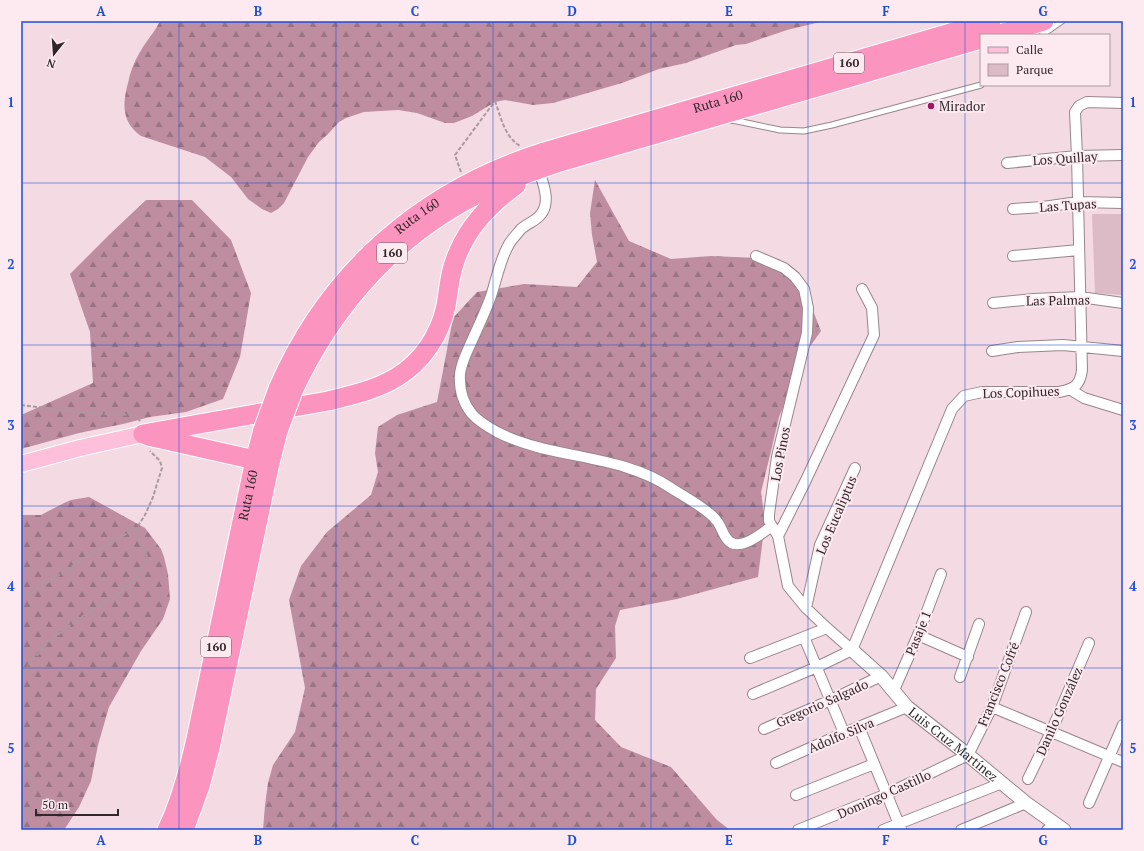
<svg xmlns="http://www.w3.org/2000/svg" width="1144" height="851" font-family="'PT Serif',serif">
<defs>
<pattern id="forest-firs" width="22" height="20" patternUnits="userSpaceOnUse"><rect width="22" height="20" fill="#be8ea0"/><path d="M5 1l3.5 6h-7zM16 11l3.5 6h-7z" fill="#9b7483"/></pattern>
</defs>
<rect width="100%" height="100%" fill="#f3dae3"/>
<path fill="#dcbac6" d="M1092 214H1123V295L1095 293Z"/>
<path fill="url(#forest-firs)" d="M160 21H824L787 30 746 44 736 45 686 63 659 69 622 83 553 103 533 105 505 100 495 102 472 116 454 123H445L417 113 398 110 364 112 346 118 339 122 327 135 319 142 308 157 284 203 278 209 271 213 262 209 248 199 231 177 205 157 141 136C122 122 122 105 128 83 130 72 134 62 140 52 146 41 155 32 160 21Z
M595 180 629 241 671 259 711 256 779 259 806 293 821 331 806 352 779 417 771 451 761 492 765 522 758 577 677 599 620 610 615 626 616 658 596 689 595 720 621 747 671 767 717 820 730 830H263L265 805 268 783 273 765 295 732 305 688 289 600 301 566 327 532 371 495 378 472 375 453 378 427 397 415 437 402 453 318 477 292 524 284 577 287 597 262 592 235 590 213Z
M146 200H192L231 240 251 293 240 357 223 399 186 412 150 417 123 424 79 433 21 449V415L93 383 90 332 70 274 110 234Z
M89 497 145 528 161 549 164 557 168 574 170 599 163 619 141 651 109 707 98 745 91 781 79 807 64 830H21V515H41L64 503 71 500Z"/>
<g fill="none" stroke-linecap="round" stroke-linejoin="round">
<g stroke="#9b858d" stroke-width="7">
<path id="service" d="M1042 35 1062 21
M729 120 737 121 780 130 804 131 832 125 981 85"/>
</g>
<g stroke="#9b858d" stroke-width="12">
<path id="minor" d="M1007 163 1077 156 1123 155
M539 170C542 181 548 194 545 206 542 219 529 222 521 229 517 234 511 240 508 246 500 260 496 281 491 296 485 313 477 329 470 345 466 354 461 364 460 374 459 389 463 403 472 414 479 422 488 427 497 432 552 460 619 453 671 488 683 496 708 509 716 520 721 525 722 533 727 539 738 554 762 533 772 526
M1013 209 1043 207 1078 202 1123 203
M756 256 784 268 795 277 804 289 808 308 807 333 777 457 769 514V521L778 536 788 586 806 608 827 628 852 650
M1013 256 1079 250
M993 303 1034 299 1080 297 1123 303
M992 351 1018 347 1063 345 1123 351
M1071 390 1084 398 1123 410
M778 536 805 482 874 335 872 308 862 289
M806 608 820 545 855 468
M918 635 968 657
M804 637 844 733
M852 650 952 409 964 396 982 392H1059C1074 389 1080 386 1082 370L1077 156 1075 112 1079 106 1087 102 1123 103
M750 658 827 628
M960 677 979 624
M894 690 918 635 941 574
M753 694 817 667 852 650
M992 707 1123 762
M859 727 901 829
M764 729 831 700 881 676
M776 763 844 733 907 707
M1028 779 1051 732 1089 643
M796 795 874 764
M1089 803 1123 725
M798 830 887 794 968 755 992 707 1026 612
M883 830 1002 783
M961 830 1026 803
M1047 830 1058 825"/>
</g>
<g stroke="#9b858d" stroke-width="15">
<g id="tertiary">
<path id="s1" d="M852 650 881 676 907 707 968 755 1026 803 1064 830"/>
</g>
</g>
<g stroke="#fff" stroke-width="18">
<path id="primary" d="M21 464 80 448 143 434"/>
</g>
<g stroke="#fff" stroke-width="21">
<g id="motorway">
<path d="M996 35 1044 21"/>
<path id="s2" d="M278 389C329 271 422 191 544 152L991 21"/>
<path d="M293 391C334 303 398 232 486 190 509 179 533 171 557 163L981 39"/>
<path d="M143 434 328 401C352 395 376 390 397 377 422 362 440 335 446 306 449 288 450 270 458 253 470 224 491 203 516 185"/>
<path d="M148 436 255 460"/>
<path id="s3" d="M167 830C181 801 189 770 196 739L255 460 263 430"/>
<path d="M184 830 200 786 210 748 269 467 278 431"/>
</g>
</g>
<path stroke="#ac99a0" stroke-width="2" stroke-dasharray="4 2" stroke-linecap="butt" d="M495 101C501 117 504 136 520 146
M461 172 455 155 495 101
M21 405 87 413 134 415 140 421
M21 599 111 542 136 529 145 515 153 497 162 468 160 461 150 451
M21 681 29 664 49 641 83 616 113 598 134 580 145 564 147 557 136 530
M21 764C25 770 32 776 34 782 36 792 29 810 26 819L21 821"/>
<use href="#service" stroke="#fff" stroke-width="5"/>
<use href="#minor" stroke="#fff" stroke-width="10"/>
<use href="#tertiary" stroke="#fff" stroke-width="13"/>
<use href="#primary" stroke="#fdbfd9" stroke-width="16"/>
<use href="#motorway" stroke="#fb94bf" stroke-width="19"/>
<g stroke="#fff" stroke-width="21" stroke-linecap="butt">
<path id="motorway-bridge" d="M263 430 278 389
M278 431 293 391"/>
</g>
<use href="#motorway-bridge" stroke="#fb94bf" stroke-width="19"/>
</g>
<path fill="none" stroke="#1d4ed8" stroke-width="1" stroke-opacity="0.55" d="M179 21V830M336 21V830M493 21V830M651 21V830M808 21V830M965 21V830M21 183H1123M21 345H1123M21 506H1123M21 668H1123"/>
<circle fill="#9f1561" stroke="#fde9f0" stroke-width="1.5" cx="931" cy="106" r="4"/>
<g text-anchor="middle" stroke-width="4" stroke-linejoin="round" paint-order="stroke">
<g fill="#fde9f0" stroke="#6e6165" stroke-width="1">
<rect x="834" y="53" width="30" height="20" rx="3"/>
<rect x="377" y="243" width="30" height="20" rx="3"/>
<rect x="201" y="637" width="30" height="20" rx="3"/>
</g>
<g font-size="12" font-weight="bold" fill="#30272a">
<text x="849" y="67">160</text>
<text x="392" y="257">160</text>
<text x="216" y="651">160</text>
</g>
<g font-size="13" fill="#30272a" stroke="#fde9f0">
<text dy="5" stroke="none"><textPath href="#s2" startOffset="549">Ruta 160</textPath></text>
<text transform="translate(1065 158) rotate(-4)" y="5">Los Quillay</text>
<text transform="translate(1068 205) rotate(-4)" y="5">Las Tupas</text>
<text dy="5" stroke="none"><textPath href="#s2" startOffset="225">Ruta 160</textPath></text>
<text transform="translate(1058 300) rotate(-1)" y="5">Las Palmas</text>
<text transform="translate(1021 392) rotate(-2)" y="5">Los Copihues</text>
<text transform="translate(780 454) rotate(-79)" y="5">Los Pinos</text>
<text dy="5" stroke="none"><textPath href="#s3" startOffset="345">Ruta 160</textPath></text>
<text transform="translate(836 515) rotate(-67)" y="5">Los Eucaliptus</text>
<text transform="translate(918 633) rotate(-68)" y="5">Pasaje 1</text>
<text transform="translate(998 684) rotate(-68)" y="5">Francisco Cofré</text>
<text transform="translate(822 703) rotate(-24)" y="5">Gregorio Salgado</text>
<text transform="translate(1059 711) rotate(-66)" y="5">Danilo González</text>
<text transform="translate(841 735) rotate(-23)" y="5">Adolfo Silva</text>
<text dy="5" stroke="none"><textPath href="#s1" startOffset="139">Luis Cruz Martínez</textPath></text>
<text transform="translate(884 794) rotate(-24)" y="5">Domingo Castillo</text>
</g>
<g font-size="13" fill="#30272a" stroke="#fde9f0" text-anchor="start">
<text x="939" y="111">Mirador</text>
</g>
</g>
<rect width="1144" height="851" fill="none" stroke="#fde9f0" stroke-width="44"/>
<rect x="980" y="34" width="130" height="52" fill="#fde9f0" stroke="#ab9ba1"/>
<rect x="988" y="47" width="20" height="6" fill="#fdbfd9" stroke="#ab9ba1"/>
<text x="1016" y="54" font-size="12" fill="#30272a">Calle</text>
<rect x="988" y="64" width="20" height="12" fill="#dcbac6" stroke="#ab9ba1"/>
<text x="1016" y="74" font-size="12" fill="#30272a">Parque</text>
<g transform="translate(54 54) rotate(197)" stroke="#fde9f0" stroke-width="3" paint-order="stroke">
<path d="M0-3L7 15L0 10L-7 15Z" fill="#30272a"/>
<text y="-6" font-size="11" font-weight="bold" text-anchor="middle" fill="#30272a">N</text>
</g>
<path d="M36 809v6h82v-6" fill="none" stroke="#30272a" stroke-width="2"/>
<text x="42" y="809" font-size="12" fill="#30272a" stroke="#fde9f0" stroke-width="3" paint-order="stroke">50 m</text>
<rect x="22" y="22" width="1100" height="807" fill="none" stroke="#1d4ed8" stroke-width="1.5"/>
<g font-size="13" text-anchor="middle" font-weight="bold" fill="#1d4ed8">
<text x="101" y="16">A</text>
<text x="258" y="16">B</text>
<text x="415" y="16">C</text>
<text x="572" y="16">D</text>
<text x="729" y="16">E</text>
<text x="886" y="16">F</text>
<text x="1043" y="16">G</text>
<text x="11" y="107">1</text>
<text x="1133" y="107">1</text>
<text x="11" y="269">2</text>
<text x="1133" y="269">2</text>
<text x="11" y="430">3</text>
<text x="1133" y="430">3</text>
<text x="11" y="591">4</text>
<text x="1133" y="591">4</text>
<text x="11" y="753">5</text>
<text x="1133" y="753">5</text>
<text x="101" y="845">A</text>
<text x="258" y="845">B</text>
<text x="415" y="845">C</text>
<text x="572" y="845">D</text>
<text x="729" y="845">E</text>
<text x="886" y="845">F</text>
<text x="1043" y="845">G</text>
</g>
</svg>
